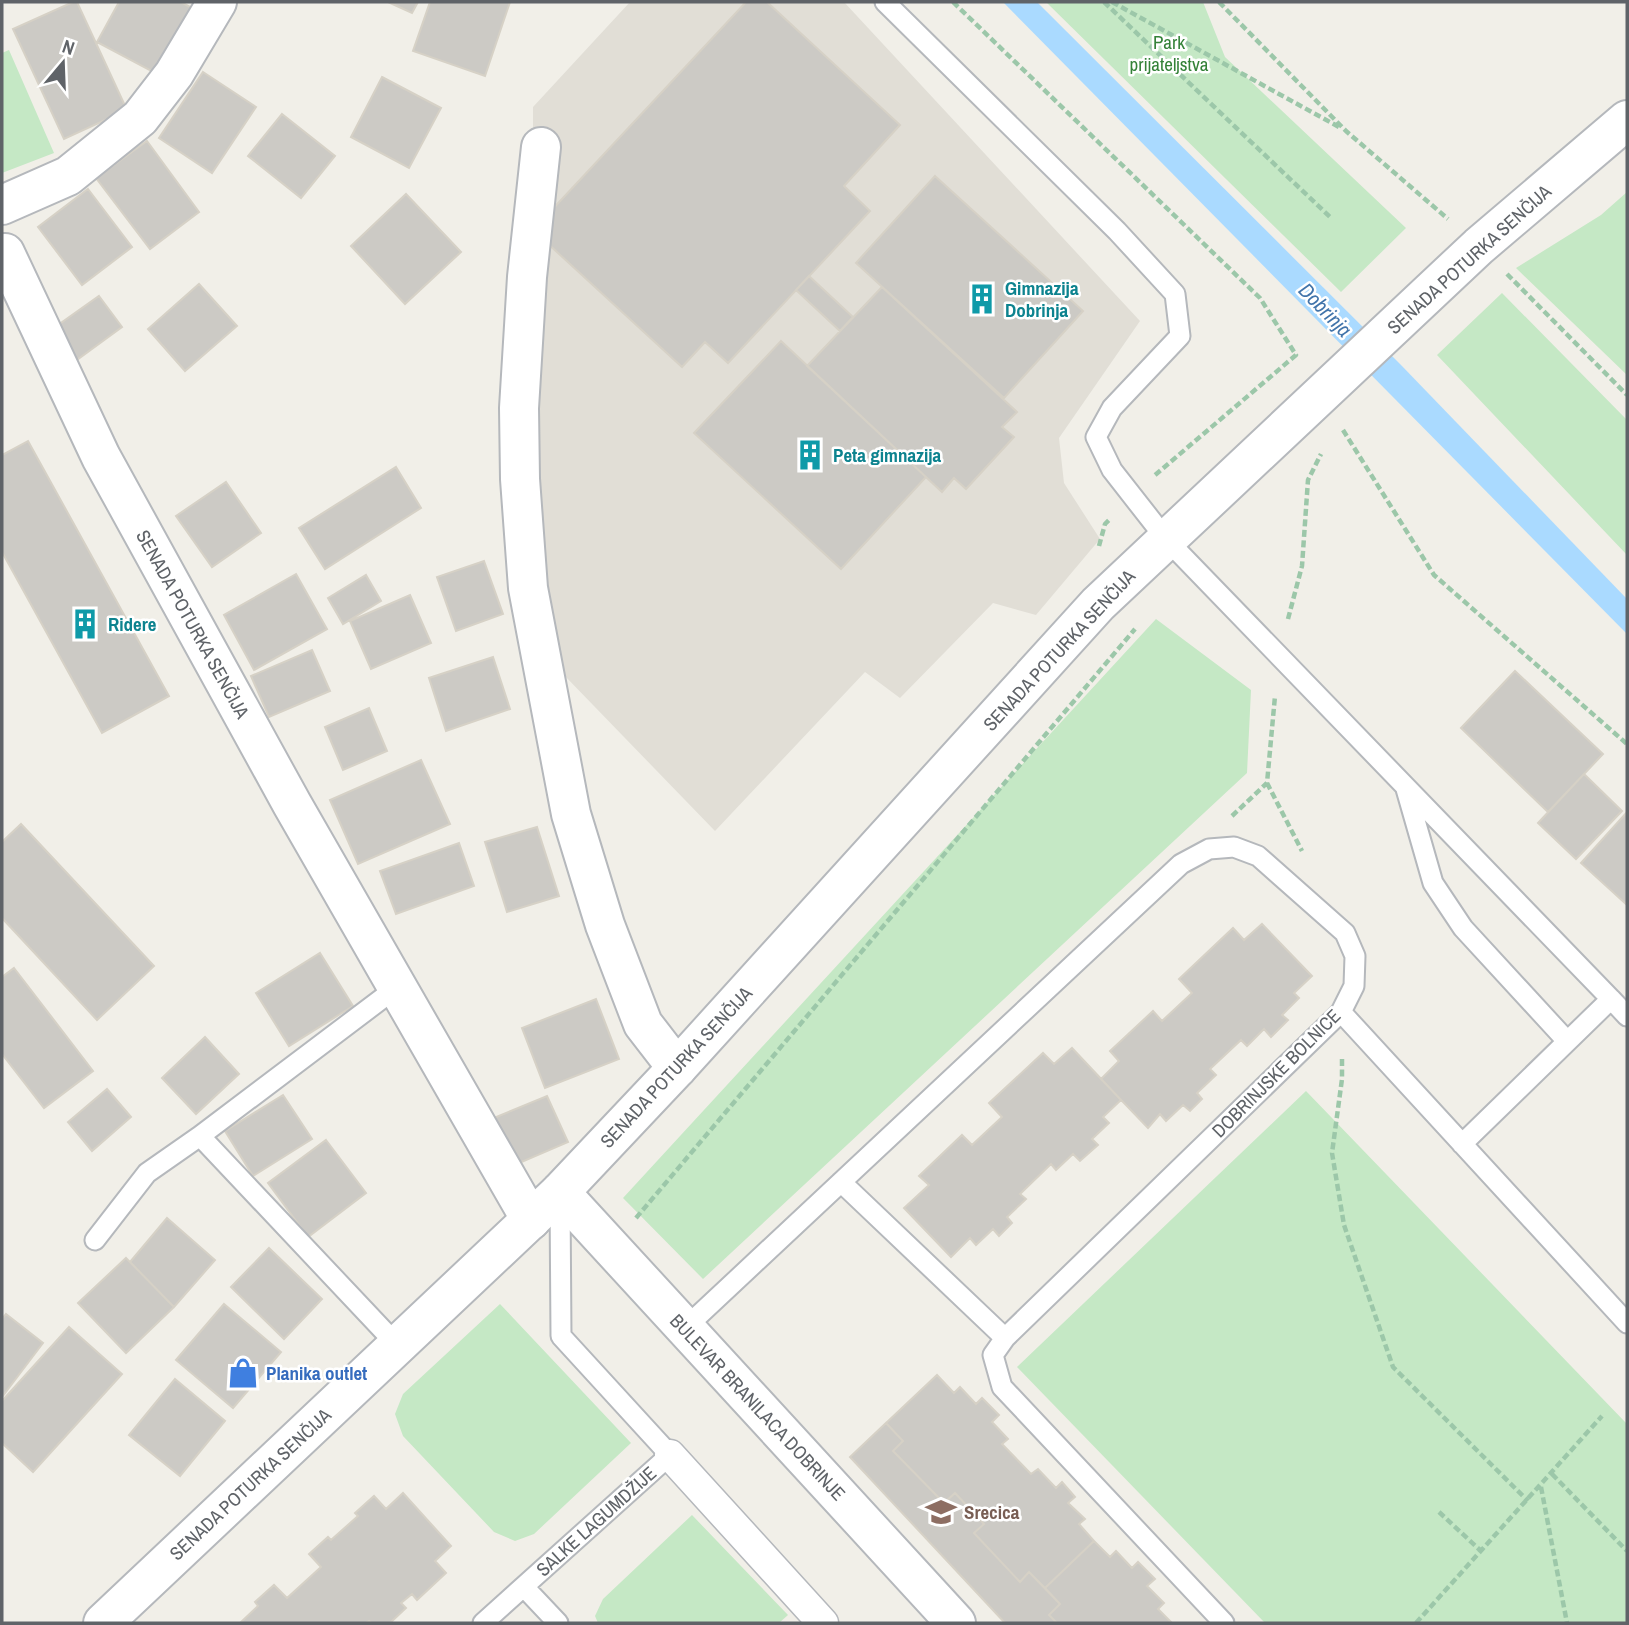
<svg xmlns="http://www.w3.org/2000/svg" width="1629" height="1625" font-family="'Archivo Narrow',sans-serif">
<rect width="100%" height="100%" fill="#f1efe8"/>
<path fill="#e1ded6" d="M630 2H844L1140 321 1059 438 1064 483 1100 539 1036 615 993 603 900 698 865 672 715 831 533 643V107Z"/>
<path fill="#c5e8c5" d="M1046 2H1203L1225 57 1406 228 1341 292Z
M9 50 54 153 2 173V53Z
M1627 192V375L1516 268 1601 215Z
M1502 293 1627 420V555L1437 355Z
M1156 619 1251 690 1247 773 703 1279 623 1198Z
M1306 1091 1627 1424V1623H1265L1017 1367Z
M500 1304 631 1443 534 1534 515 1541 494 1532 403 1436 395 1414 403 1394Z
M692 1515 788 1615 779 1623H598L595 1616 603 1599Z"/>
<path fill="#aadaff" d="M1003 2H1037L1401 365 1627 599V634Z"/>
<path fill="#cccac5" stroke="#d6d1c6" stroke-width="2" d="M73 2H77L127 110 64 139 13 29Z
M119 2H181L192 8 157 74 97 42Z
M388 2H418L412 13Z
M430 2H510L485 76 413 51Z
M746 2H767L900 125 844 186 870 211 728 363 705 342 682 367 533 230Z
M203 72 256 107 212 173 159 138Z
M382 77 441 108 409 168 351 137Z
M282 114 335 156 301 198 248 156Z
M147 141 199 212 150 249 96 178Z
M935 176 1083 311 1004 398 856 263Z
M88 189 132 247 82 285 38 227Z
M406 194 461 252 405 304 351 246Z
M809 276 853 317 840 331 796 290Z
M199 284 237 326 185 371 148 329Z
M882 287 1017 412 1002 427 1014 437 966 489 954 478 942 492 807 366Z
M99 296 122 327 74 362 51 330Z
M781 341 926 477 841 569 694 433Z
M28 441 169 696 102 733 2 552V455Z
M396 467 421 508 325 569 299 528Z
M226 482 261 533 212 567 176 516Z
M484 561 503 614 456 631 437 577Z
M296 574 327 629 254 670 224 615Z
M366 575 381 601 343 624 328 598Z
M410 595 431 643 371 669 350 621Z
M312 650 330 691 269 717 251 676Z
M493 657 510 709 446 731 429 678Z
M1515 671 1603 754 1548 812 1461 728Z
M369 708 387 751 343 770 325 727Z
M421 760 450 824 358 864 330 800Z
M1584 774 1622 811 1576 859 1538 823Z
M1627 812V905L1581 863Z
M21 824 154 966 97 1020 2 918V842Z
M537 827 559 896 507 912 485 842Z
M459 843 474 886 396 914 380 871Z
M1262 924 1312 976 1294 993 1299 998 1282 1015 1288 1020 1271 1037 1264 1029 1247 1046 1241 1040 1210 1069 1216 1075 1197 1093 1202 1099 1190 1111 1183 1105 1166 1121 1160 1114 1148 1128 1101 1079 1119 1061 1110 1051 1153 1011 1162 1021 1192 993 1179 979 1233 928 1244 940Z
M320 953 353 1006 289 1046 256 993Z
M14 968 93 1071 44 1108 2 1054V977Z
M596 999 619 1059 545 1088 522 1028Z
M205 1037 239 1074 196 1114 162 1078Z
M1072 1048 1121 1100 1103 1117 1109 1123 1092 1139 1098 1145 1080 1161 1073 1154 1056 1170 1051 1164 1020 1194 1026 1199 1007 1217 1012 1223 999 1236 993 1229 976 1245 970 1238 951 1257 904 1208 929 1185 919 1176 962 1135 972 1145 1002 1117 989 1103 1043 1053 1054 1064Z
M107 1089 131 1117 92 1151 68 1122Z
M283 1095 312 1139 253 1176 225 1131Z
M547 1096 568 1142 510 1167 489 1120Z
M326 1140 366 1193 308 1237 268 1183Z
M167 1218 215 1260 174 1307 130 1262Z
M269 1248 322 1299 284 1339 231 1287Z
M126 1258 174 1307 126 1353 78 1303Z
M224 1304 281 1352 233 1408 176 1360Z
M6 1314 43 1343 2 1397V1319Z
M69 1327 122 1374 33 1472 2 1443V1401Z
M937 1375 954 1393 960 1387 976 1404 982 1398 999 1415 992 1422 1008 1439 1002 1444 1031 1474 1038 1469 1056 1488 1062 1482 1075 1497 1068 1503 1085 1519 1079 1524 1094 1541 1045 1588 1029 1572 1020 1582 974 1533 984 1524 955 1493 944 1503 893 1451 903 1441 886 1423Z
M175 1379 225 1421 180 1476 129 1435Z
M886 1423 903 1441 893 1451 944 1503 955 1493 984 1524 974 1533 1020 1582 1029 1572 1060 1604 1049 1615 1057 1623H1005L850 1457Z
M403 1493 451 1546 435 1561 446 1573 417 1600 412 1594 401 1603 406 1608 390 1623H371L369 1621 366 1623H240L258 1606 255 1602 274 1585 287 1598 321 1567 309 1554 328 1537 331 1540 358 1516 355 1513 374 1496 386 1509Z
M1094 1541 1110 1557 1116 1551 1132 1568 1138 1562 1155 1579 1147 1586 1164 1603 1158 1609 1172 1623H1057L1049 1615 1060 1604 1045 1588Z"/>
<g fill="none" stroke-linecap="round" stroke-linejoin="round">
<g stroke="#b5b8bc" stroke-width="23">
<path id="service" d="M885 2 1117 231 1175 294 1180 336 1112 408 1096 437 1112 470 1166 539 1611 999
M1406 789 1433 883 1463 928 1567 1041
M396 988 200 1136 398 1346
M1341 1012 1627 1323
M1462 1144 1611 999 1627 1016
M841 1182 1005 1338
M95 1240 147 1173 200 1136
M685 1328 1181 864 1209 849 1234 847 1258 856 1345 933 1355 956 1354 986 1341 1012 1005 1338 993 1355 1002 1387 1224 1623
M524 1587 558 1623
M483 1623 670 1455 561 1336 560 1197"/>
</g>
<g stroke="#b5b8bc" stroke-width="33">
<path id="pedestrian" d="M670 1455 823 1623"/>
</g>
<g stroke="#b5b8bc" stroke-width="42">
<path id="minor" d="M541 147 527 277 519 408 520 479 528 588 571 814 605 925 643 1024 677 1068
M2 205 68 176 140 118 174 74 217 2
M5 253 101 457 292 804 531 1220
M560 1192 956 1623"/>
</g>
<g stroke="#b5b8bc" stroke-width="42">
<path id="tertiary" d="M103 1623 560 1192 677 1068 1098 604 1479 246 1627 120"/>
</g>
<path stroke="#9cc7a9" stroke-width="4.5" stroke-dasharray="7 3.5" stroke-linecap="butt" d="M953 2 1260 298 1296 355 1154 476
M1104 2 1330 217
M1112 2 1339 127
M1219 2 1346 131 1448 219
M1507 274 1627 395
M1343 430 1434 575 1627 744
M1099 546 1105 524 1110 519
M1288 619 1302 566 1308 480 1321 454
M1267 783 1302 851
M1232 816 1267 783 1275 696
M1342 1059V1079L1332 1153 1344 1225 1393 1367 1528 1501
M636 1218 1135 629
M1552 1474 1627 1551
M1541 1487 1567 1623
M1439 1512 1482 1552
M1416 1623 1602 1416"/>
<use href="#service" stroke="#fff" stroke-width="19"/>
<use href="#pedestrian" stroke="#fff" stroke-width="30"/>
<use href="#minor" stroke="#fff" stroke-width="38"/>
<use href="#tertiary" stroke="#fff" stroke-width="38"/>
</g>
<defs>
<g id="building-bare" transform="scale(2.415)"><path d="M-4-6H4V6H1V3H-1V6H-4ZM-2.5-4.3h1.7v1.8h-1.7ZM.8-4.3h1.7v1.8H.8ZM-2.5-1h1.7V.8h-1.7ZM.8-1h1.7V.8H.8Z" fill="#0f9aa8" stroke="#fff" stroke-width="2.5" paint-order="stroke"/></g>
<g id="shop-bare" transform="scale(2.415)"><path d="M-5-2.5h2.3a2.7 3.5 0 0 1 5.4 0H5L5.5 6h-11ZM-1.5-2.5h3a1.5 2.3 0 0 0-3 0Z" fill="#3f7fe0" stroke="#fff" stroke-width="2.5" paint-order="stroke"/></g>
<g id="school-bare" transform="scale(2.415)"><path d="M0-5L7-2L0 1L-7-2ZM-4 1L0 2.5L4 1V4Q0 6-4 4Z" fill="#8d6e63" stroke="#fff" stroke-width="2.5" paint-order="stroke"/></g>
</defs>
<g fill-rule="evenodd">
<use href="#building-bare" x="982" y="299"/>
<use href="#building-bare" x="810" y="455"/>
<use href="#building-bare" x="85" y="624"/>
<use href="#shop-bare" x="243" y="1373"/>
<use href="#school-bare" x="941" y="1512"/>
</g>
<g text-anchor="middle" stroke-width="5" stroke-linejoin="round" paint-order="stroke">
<g font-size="19" fill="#348238" stroke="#fff">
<text x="1169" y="49">Park<tspan x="1169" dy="22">prijateljstva</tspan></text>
</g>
<g font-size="19" fill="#5f6368" stroke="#fff">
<text transform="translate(1469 259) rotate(-42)" y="7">SENADA POTURKA SENČIJA</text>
<text transform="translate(193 624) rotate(61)" y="7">SENADA POTURKA SENČIJA</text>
<text transform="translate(1059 650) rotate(-47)" y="7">SENADA POTURKA SENČIJA</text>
<text transform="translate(676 1067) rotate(-47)" y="7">SENADA POTURKA SENČIJA</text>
<text transform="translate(1276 1073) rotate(-45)" y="7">DOBRINJSKE BOLNICE</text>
<text transform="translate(758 1407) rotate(47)" y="7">BULEVAR BRANILACA DOBRINJE</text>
<text transform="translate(250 1484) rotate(-43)" y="7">SENADA POTURKA SENČIJA</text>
<text transform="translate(596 1521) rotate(-42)" y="7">SALKE LAGUMDŽIJE</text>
</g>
<g font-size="19" font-weight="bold" fill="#0d838f" stroke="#fff" text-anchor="start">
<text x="1005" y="295">Gimnazija<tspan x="1005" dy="22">Dobrinja</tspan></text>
<text x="833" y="462">Peta gimnazija</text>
<text x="108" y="631">Ridere</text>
</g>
<g font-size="19" font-weight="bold" fill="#366cbe" stroke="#fff" text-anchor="start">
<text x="266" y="1380">Planika outlet</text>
</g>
<g font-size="19" font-weight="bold" fill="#785e54" stroke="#fff" text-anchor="start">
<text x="964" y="1519">Srecica</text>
</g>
<g font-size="21" font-style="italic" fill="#4174aa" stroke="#fff">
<text transform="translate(1325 310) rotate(46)" y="7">Dobrinja</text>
</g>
</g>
<rect width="1629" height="1625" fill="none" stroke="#5f6368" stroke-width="7"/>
<g transform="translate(63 63) rotate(19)" stroke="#ffffff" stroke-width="5" paint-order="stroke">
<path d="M0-5L12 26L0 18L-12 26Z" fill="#5f6368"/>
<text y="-10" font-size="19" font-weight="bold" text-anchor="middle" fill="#5f6368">N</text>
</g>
</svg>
